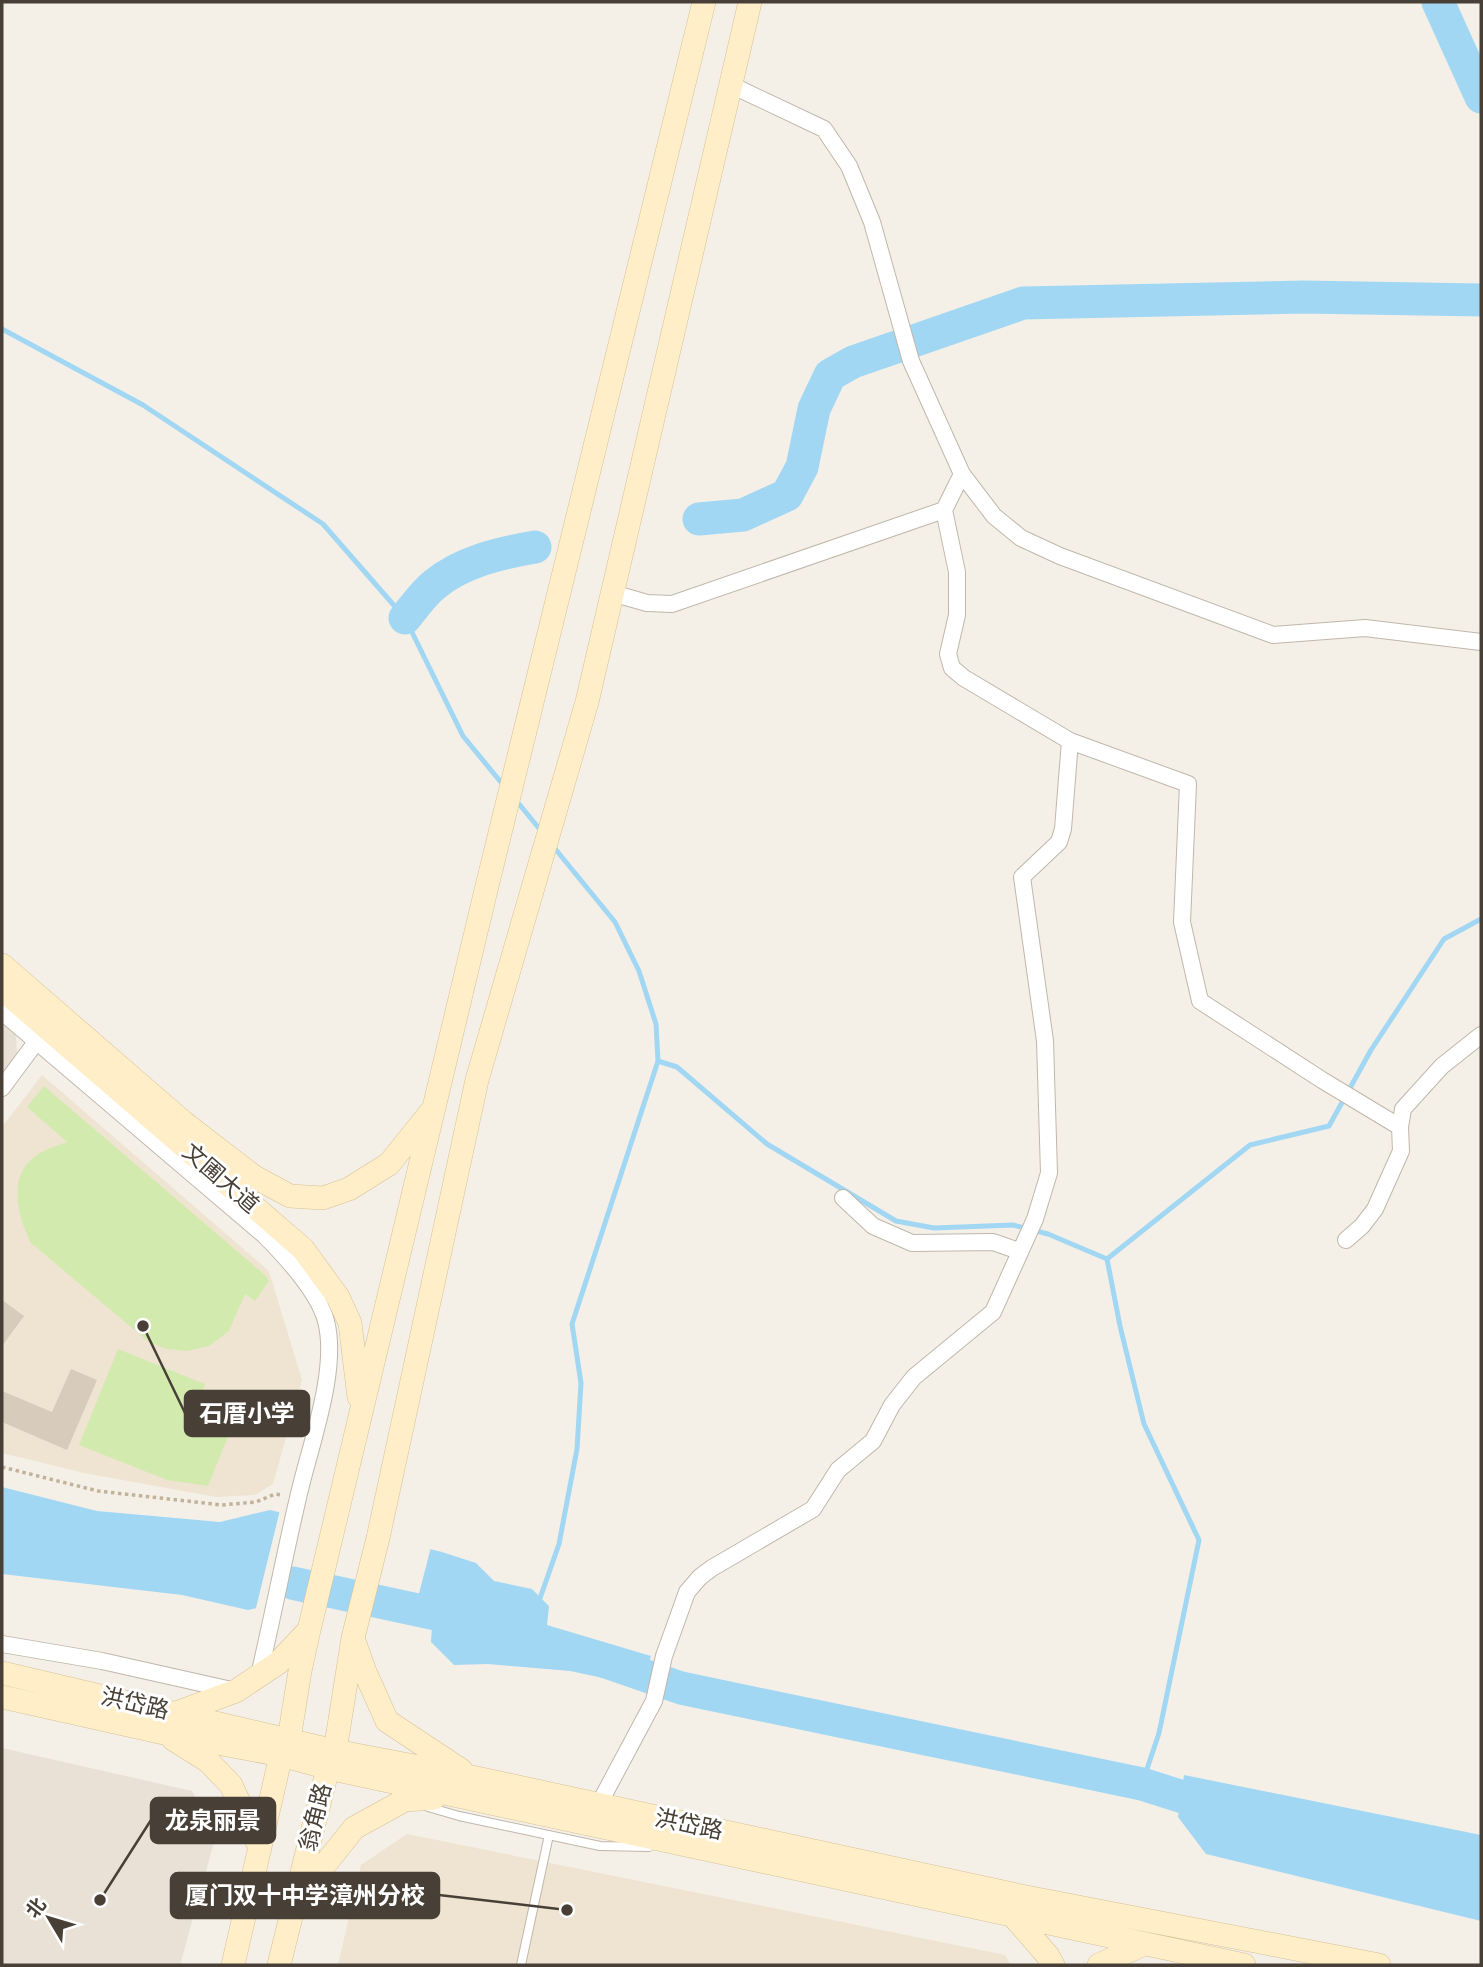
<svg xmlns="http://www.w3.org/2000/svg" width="1483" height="1967" font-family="Raleway,'Noto Sans SC',sans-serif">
<rect width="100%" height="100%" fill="#f4f0e8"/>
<path fill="#e9e1d5" d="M2 1020 16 1032 17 1057 2 1076Z
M2 1748 192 1791 216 1835 180 1965H2Z"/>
<path fill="#eee4d1" d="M42 1075 269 1271 302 1380 273 1484 255 1495 216 1497 84 1473 2 1453V1127Z
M407 1834 1005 1955 1011 1965H338L361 1865Z"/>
<path fill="#d3eaaf" d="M44 1086 265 1275 269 1281 255 1301 245 1294 229 1331 209 1346 187 1351 167 1349 150 1343 31 1243C19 1219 7 1180 32 1159 42 1150 54 1147 67 1142L27 1107Z
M118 1349 205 1384 196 1408 234 1422 208 1486 167 1480 79 1445Z"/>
<path fill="#a2d7f3" d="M2 1487 97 1511 220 1522 270 1510 442 1552 476 1563 494 1581 532 1589 549 1606 547 1625 651 1656 641 1686 570 1671 488 1664 454 1665 431 1642 433 1610 350 1589 248 1610 182 1595 2 1574Z
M1184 1775 1481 1835V1921L1206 1854 1178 1817Z"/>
<path fill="#f4f0e8" d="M280 1510 431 1547 415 1609 350 1592 255 1612Z"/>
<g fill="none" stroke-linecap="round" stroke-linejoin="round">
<path stroke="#a2d7f3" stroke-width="5" d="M2 329 143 405 323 524 405 618 463 736 504 786
M515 799 542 832
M658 1061 677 1067 767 1144 896 1221 934 1228 1013 1225 1048 1234 1107 1259 1250 1145 1329 1126 1371 1050 1444 939 1481 919
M1107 1259 1120 1326 1144 1424 1199 1540 1159 1733 1142 1784
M538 1604 559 1544 577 1449 581 1383 572 1324 658 1061 656 1024 639 971 615 922 552 845"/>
<path stroke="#a2d7f3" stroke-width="33" d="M1438 2 1481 97
M699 519 743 515 787 495 802 467 814 409 830 375 853 362 1023 303 1303 297 1481 300
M405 618C414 607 423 594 434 585 461 562 500 553 535 547
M292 1583 478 1623
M603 1661 681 1688 1142 1784 1224 1810"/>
</g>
<path fill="#d7cbbc" d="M2 1300 24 1316 2 1346Z
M71 1369 97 1380 67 1450 2 1422V1391L52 1412Z"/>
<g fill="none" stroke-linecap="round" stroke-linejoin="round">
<g stroke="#c0b7aa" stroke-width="10">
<path id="lane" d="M428 1807 459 1816 600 1846 649 1847
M521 1965 549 1835"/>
</g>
<g stroke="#c0b7aa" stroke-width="18">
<path id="street" d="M731 85 824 129 849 166 872 222 911 361 962 474 994 516 1021 538 1060 556 1273 635 1365 628 1481 642
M944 510 957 572V615L948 654 952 668 964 678 1070 741 1188 784 1182 922 1200 1001 1322 1080 1400 1127
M612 593 647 603 672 604 944 510 962 474
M2 1012 264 1235C285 1256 318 1291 326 1321 339 1371 309 1448 298 1498 284 1557 273 1616 259 1675
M2 1088 42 1034
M843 1198 873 1226 912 1243 993 1242 1019 1251
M1346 1240 1362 1226 1375 1209 1401 1151 1400 1127 1403 1109 1442 1066 1481 1035
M2 1644 102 1661 236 1691
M599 1804 654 1701 664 1656 687 1592 700 1577 712 1568 813 1509 838 1470 873 1441 892 1405 914 1377 993 1312 1035 1219 1049 1173 1045 1041 1022 877 1059 842 1063 829 1070 741"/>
</g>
<g stroke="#d6c196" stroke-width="24">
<path id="secondary" d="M2 965 183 1122 253 1176 290 1196 323 1198 349 1189 389 1164 430 1113
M2 989 303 1249 338 1297 350 1323 359 1397
M354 1641 365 1672 387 1721 461 1770
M2 1673 335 1751 472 1777 1021 1896 1379 1965
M2 1697 164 1733 281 1755 328 1768 1244 1965
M176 1713 236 1691 278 1663 309 1630
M173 1739 208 1761 231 1785 260 1848
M299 1897 354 1828 405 1800 434 1798
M1014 1917 1048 1956 1053 1965
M233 1965 281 1755 289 1739 300 1671 309 1630 487 886 704 2
M279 1965 328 1768 335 1751 353 1638 378 1538 477 1080 587 702 750 2
M1099 1965 1144 1944"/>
</g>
<path stroke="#c3b29a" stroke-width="3.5" stroke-dasharray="3.5 3.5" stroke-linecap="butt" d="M2 1467 98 1491 222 1505 256 1502 275 1494 282 1495"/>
<use href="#lane" stroke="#fff" stroke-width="8"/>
<use href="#street" stroke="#fff" stroke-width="16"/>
<use href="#secondary" stroke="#ffeec7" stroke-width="23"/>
</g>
<g text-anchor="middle" stroke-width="6" stroke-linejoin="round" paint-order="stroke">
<g font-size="23" fill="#484036" stroke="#fff">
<text transform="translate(221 1178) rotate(41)" y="8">文圃大道</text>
<text transform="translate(135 1703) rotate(13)" y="8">洪岱路</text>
<text transform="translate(315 1817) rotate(-76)" y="8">翁角路</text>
<text transform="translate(689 1824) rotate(12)" y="8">洪岱路</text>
</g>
</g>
<path fill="none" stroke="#484036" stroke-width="2.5" d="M143 1326L185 1413M100 1900L151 1820M567 1910L439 1895"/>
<g fill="#484036" stroke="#fff" stroke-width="2.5">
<circle cx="143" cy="1326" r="7"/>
<circle cx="100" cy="1900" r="7"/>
<circle cx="567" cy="1910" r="7"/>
</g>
<g fill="#484036" stroke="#484036" stroke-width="2.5">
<rect x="185" y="1391" width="124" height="45" rx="7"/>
<rect x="151" y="1798" width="124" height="45" rx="7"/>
<rect x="171" y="1873" width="268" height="45" rx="7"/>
</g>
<g font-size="24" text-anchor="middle" font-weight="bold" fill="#fff">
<text x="247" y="1422">石厝小学</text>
<text x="213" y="1829">龙泉丽景</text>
<text x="305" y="1904">厦门双十中学漳州分校</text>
</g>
<rect width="1483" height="1967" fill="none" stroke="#484036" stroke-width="7"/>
<g transform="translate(49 1918) rotate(308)" stroke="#ffffff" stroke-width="5" paint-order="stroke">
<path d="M0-5L12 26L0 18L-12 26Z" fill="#484036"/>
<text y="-10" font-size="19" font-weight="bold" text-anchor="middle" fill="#484036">北</text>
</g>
</svg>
